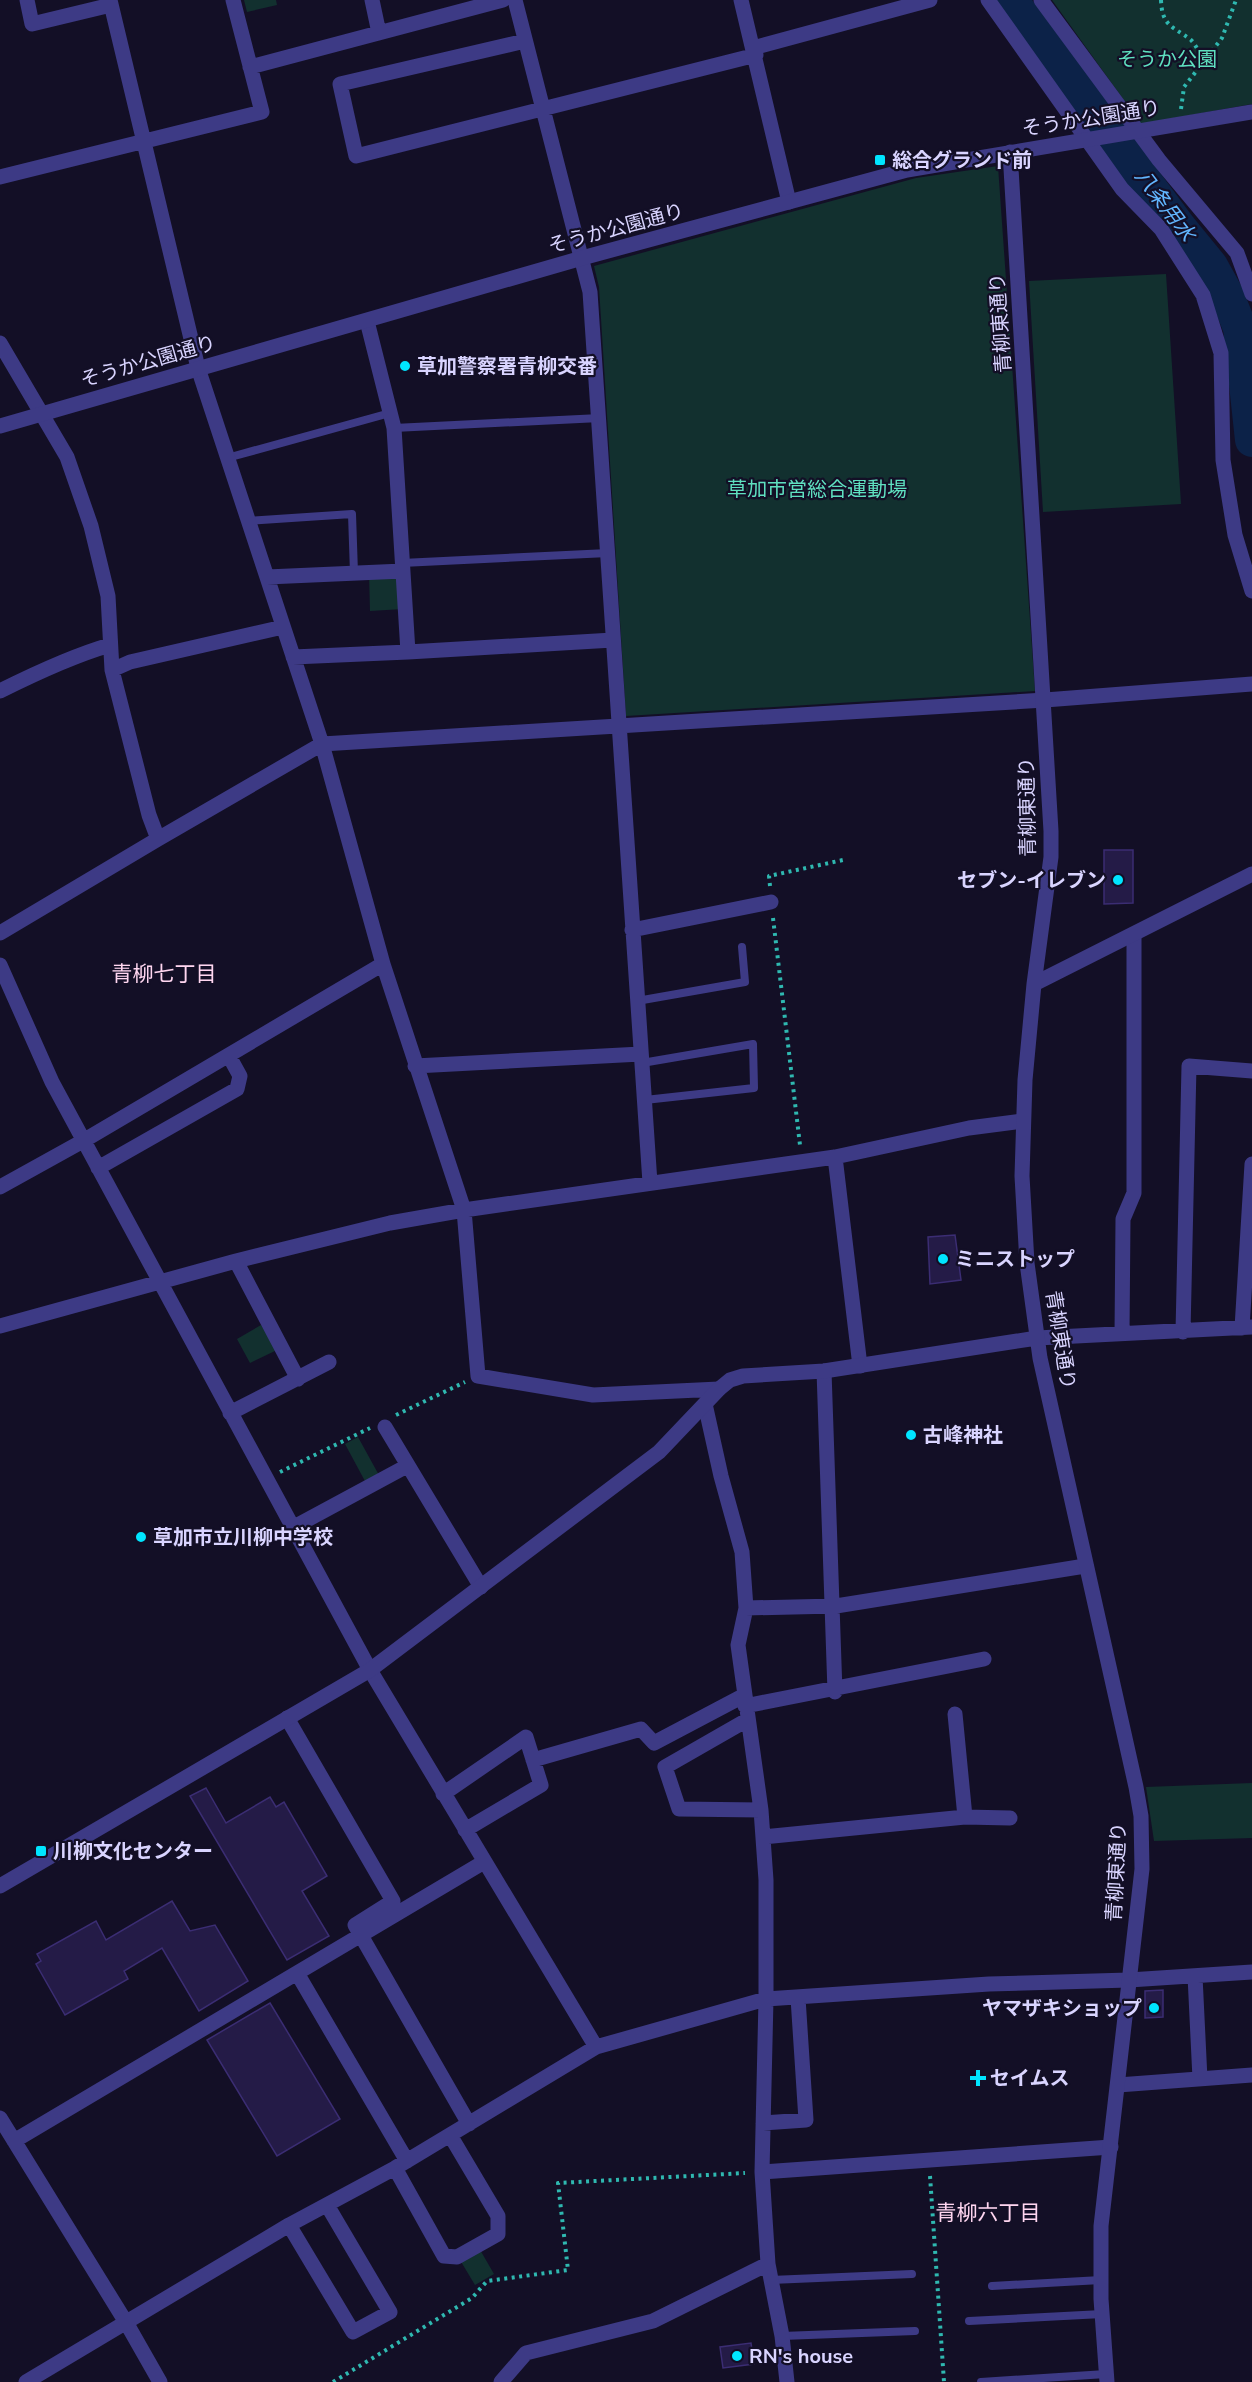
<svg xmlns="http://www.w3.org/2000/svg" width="1252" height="2382" font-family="'Nunito Sans','Noto Sans JP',sans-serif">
<rect width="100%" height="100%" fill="#130f26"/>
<path fill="#12302f" d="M244 0H276L277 5 247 12Z
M1052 0H1252V104L1141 124Z
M998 166 1035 691 626 716 599 287 594 266 916 178Z
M1166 274 1181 504 1043 512 1029 281Z
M401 572 403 609 370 611 369 573Z
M261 1325 277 1350 250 1363 237 1339Z
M358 1437 380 1477 366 1483 345 1444Z
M1252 1783V1838L1154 1841 1146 1787Z
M479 2248 494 2274 475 2285 460 2260Z"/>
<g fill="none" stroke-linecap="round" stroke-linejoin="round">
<path stroke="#0c2248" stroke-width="34" d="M1011 0 1180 228 1211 266 1227 295 1240 328 1252 440"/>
</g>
<path fill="#241b47" stroke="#3b2d73" stroke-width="1.5" d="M1104 850H1133V903L1104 904Z
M955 1235 961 1280 930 1284 928 1237Z
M206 1788 226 1823 270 1797 276 1807 284 1802 327 1876 302 1891 329 1936 287 1960 190 1796Z
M172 1901 190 1931 215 1925 248 1981 199 2011 162 1948 124 1971 128 1979 65 2015 36 1964 41 1961 37 1954 96 1921 106 1940Z
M1163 1990V2017L1145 2018V1991Z
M270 2003 340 2119 277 2156 207 2040Z
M751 2343 754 2364 723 2368 720 2347Z"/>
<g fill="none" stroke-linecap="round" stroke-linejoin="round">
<path stroke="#2fb8b0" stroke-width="4" stroke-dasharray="3 4.5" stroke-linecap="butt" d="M1161 0C1162 27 1173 26 1191 40 1196 45 1200 54 1204 61
M1181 109 1184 87 1222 38 1236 0
M770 886 769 876 843 860
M773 918 800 1145
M396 1415 465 1382
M280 1472 370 1428
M930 2176 944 2382
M333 2382 472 2298 487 2281 568 2270 558 2183 745 2173"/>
<path stroke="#3d3a85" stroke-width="8" d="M394 428 600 418
M227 458 390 413
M248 521 352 514 354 573
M402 563 608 553
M637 1001 745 982 742 947
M642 1063 753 1044 754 1088 645 1100
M771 2280 912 2274
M992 2286 1101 2280
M969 2321 1102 2314
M782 2336 915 2331
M981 2382 1106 2374"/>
<path stroke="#3d3a85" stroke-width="15" d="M27 0 32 24 111 5
M110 0 198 368 322 744 383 964 464 1210 478 1376 593 1395 719 1389
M372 0 379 33
M515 0 590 292 650 1183
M741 0 789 202
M988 0 1122 189 1161 229 1203 295 1221 353 1223 460 1235 535 1252 591
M1041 0 1159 160 1237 253 1252 294
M525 41 340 84 356 156 756 55
M753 48 930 0
M250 67 503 0
M0 177 262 112 233 0
M367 321 394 428 408 652 613 640
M0 343 67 457 91 526 108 596 112 670 149 815 158 839
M267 577 403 571
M293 657 408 652
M112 670 130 662 283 627
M0 691C36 673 72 656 110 645
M632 930 771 902
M0 933 158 839 322 744 1045 700 1252 684
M0 965 52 1082 370 1670 596 2047
M415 1066 641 1054
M835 1157 860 1366
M98 1168 237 1089 240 1076 229 1056
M0 1187 83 1141 383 964
M236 1261 298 1379
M0 1326 236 1261 390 1223 464 1210 835 1157 969 1128 1023 1121
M1242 1328 1252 1164
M1183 1332 1189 1066 1252 1071
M1122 1334 1123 1219 1134 1193V936
M1037 1338 1252 1327
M824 1371 835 1692
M705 1404 721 1476 742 1552 746 1608
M230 1413 329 1362
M385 1427 481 1587
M292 1528 407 1466
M745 1706 984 1659
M955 1714 965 1817
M287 1718 393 1901 355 1925 469 2124
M747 1720 665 1767 679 1809 761 1810
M533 1760 641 1729 654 1743 743 1696
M443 1794 526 1737 541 1785 465 1830
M763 1837 965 1817 1010 1818
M297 1973 407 2161
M1195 1976 1200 2079
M1118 2085 1252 2075
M0 2118 127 2324 160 2382
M763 2123 806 2120 798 1998
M14 2141 484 1862
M395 2168 444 2256 457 2257 498 2234V2216L450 2135
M762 2172 1111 2147
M289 2225 353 2332 390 2312 327 2205
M26 2382 289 2225 395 2168 596 2047 766 1999 989 1984 1129 1980 1252 1972
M501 2382 526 2353 653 2321 768 2264
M787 2382 782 2336 768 2264 762 2172 766 1999V1880L761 1810 738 1645 746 1608 836 1606 1085 1566"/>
<path stroke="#3d3a85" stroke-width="15" d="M1010 152 1051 831V857L1034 984 1025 1080 1022 1176 1027 1263 1040 1358 1136 1787 1141 1816 1142 1869 1101 2226V2299L1107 2382
M0 426 582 258 907 170 1252 112
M1034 984 1252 874
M0 1886 370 1670 659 1452 719 1389 730 1380 743 1376 824 1371 1037 1338"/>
</g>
<g fill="#00e5ff" stroke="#130f26" stroke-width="2">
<rect x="874" y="154" width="12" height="12" rx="3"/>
<circle cx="405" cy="366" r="6"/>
<circle cx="1118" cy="880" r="6"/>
<circle cx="943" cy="1259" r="6"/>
<circle cx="911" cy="1435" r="6"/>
<circle cx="141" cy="1537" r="6"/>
<rect x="35" y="1845" width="12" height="12" rx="3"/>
<circle cx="1154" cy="2008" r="6"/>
<path d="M975 2069h6v6h6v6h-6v6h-6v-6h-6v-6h6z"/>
<circle cx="737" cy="2356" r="6"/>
</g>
<g text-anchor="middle" stroke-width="4.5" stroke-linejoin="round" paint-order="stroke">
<g font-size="20" fill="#5fe0c0" stroke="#130f26">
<text x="1167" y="66">そうか公園</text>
<text x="817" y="496">草加市営総合運動場</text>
</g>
<g font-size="20" fill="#d9d4ff" stroke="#130f26">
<text transform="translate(1091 118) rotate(-9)" y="7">そうか公園通り</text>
<text transform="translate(616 228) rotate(-15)" y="7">そうか公園通り</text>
<text transform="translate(1000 323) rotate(-94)" y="7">青柳東通り</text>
<text transform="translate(148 361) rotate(-16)" y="7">そうか公園通り</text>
<text transform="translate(1027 807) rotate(-91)" y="7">青柳東通り</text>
<text transform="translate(1061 1340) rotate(81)" y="7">青柳東通り</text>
<text transform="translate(1116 1872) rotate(-87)" y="7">青柳東通り</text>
</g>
<g font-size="20" font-weight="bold" fill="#d9d4ff" stroke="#130f26" text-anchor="start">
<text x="892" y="167">総合グランド前</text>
<text x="417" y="373">草加警察署青柳交番</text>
<text x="1106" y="887" text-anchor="end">セブン-イレブン</text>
<text x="955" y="1266">ミニストップ</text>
<text x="923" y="1442">古峰神社</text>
<text x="153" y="1544">草加市立川柳中学校</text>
<text x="53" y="1858">川柳文化センター</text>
<text x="1142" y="2015" text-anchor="end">ヤマザキショップ</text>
<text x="990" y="2085">セイムス</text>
<text x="749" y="2363">RN's house</text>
</g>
<g font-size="21" font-style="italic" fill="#62b6ff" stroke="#130f26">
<text transform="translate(1165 205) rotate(53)" y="7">八条用水</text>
</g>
<g font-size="21" fill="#ffd6f0" stroke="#130f26">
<text x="164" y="981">青柳七丁目</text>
<text x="988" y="2220">青柳六丁目</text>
</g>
</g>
</svg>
